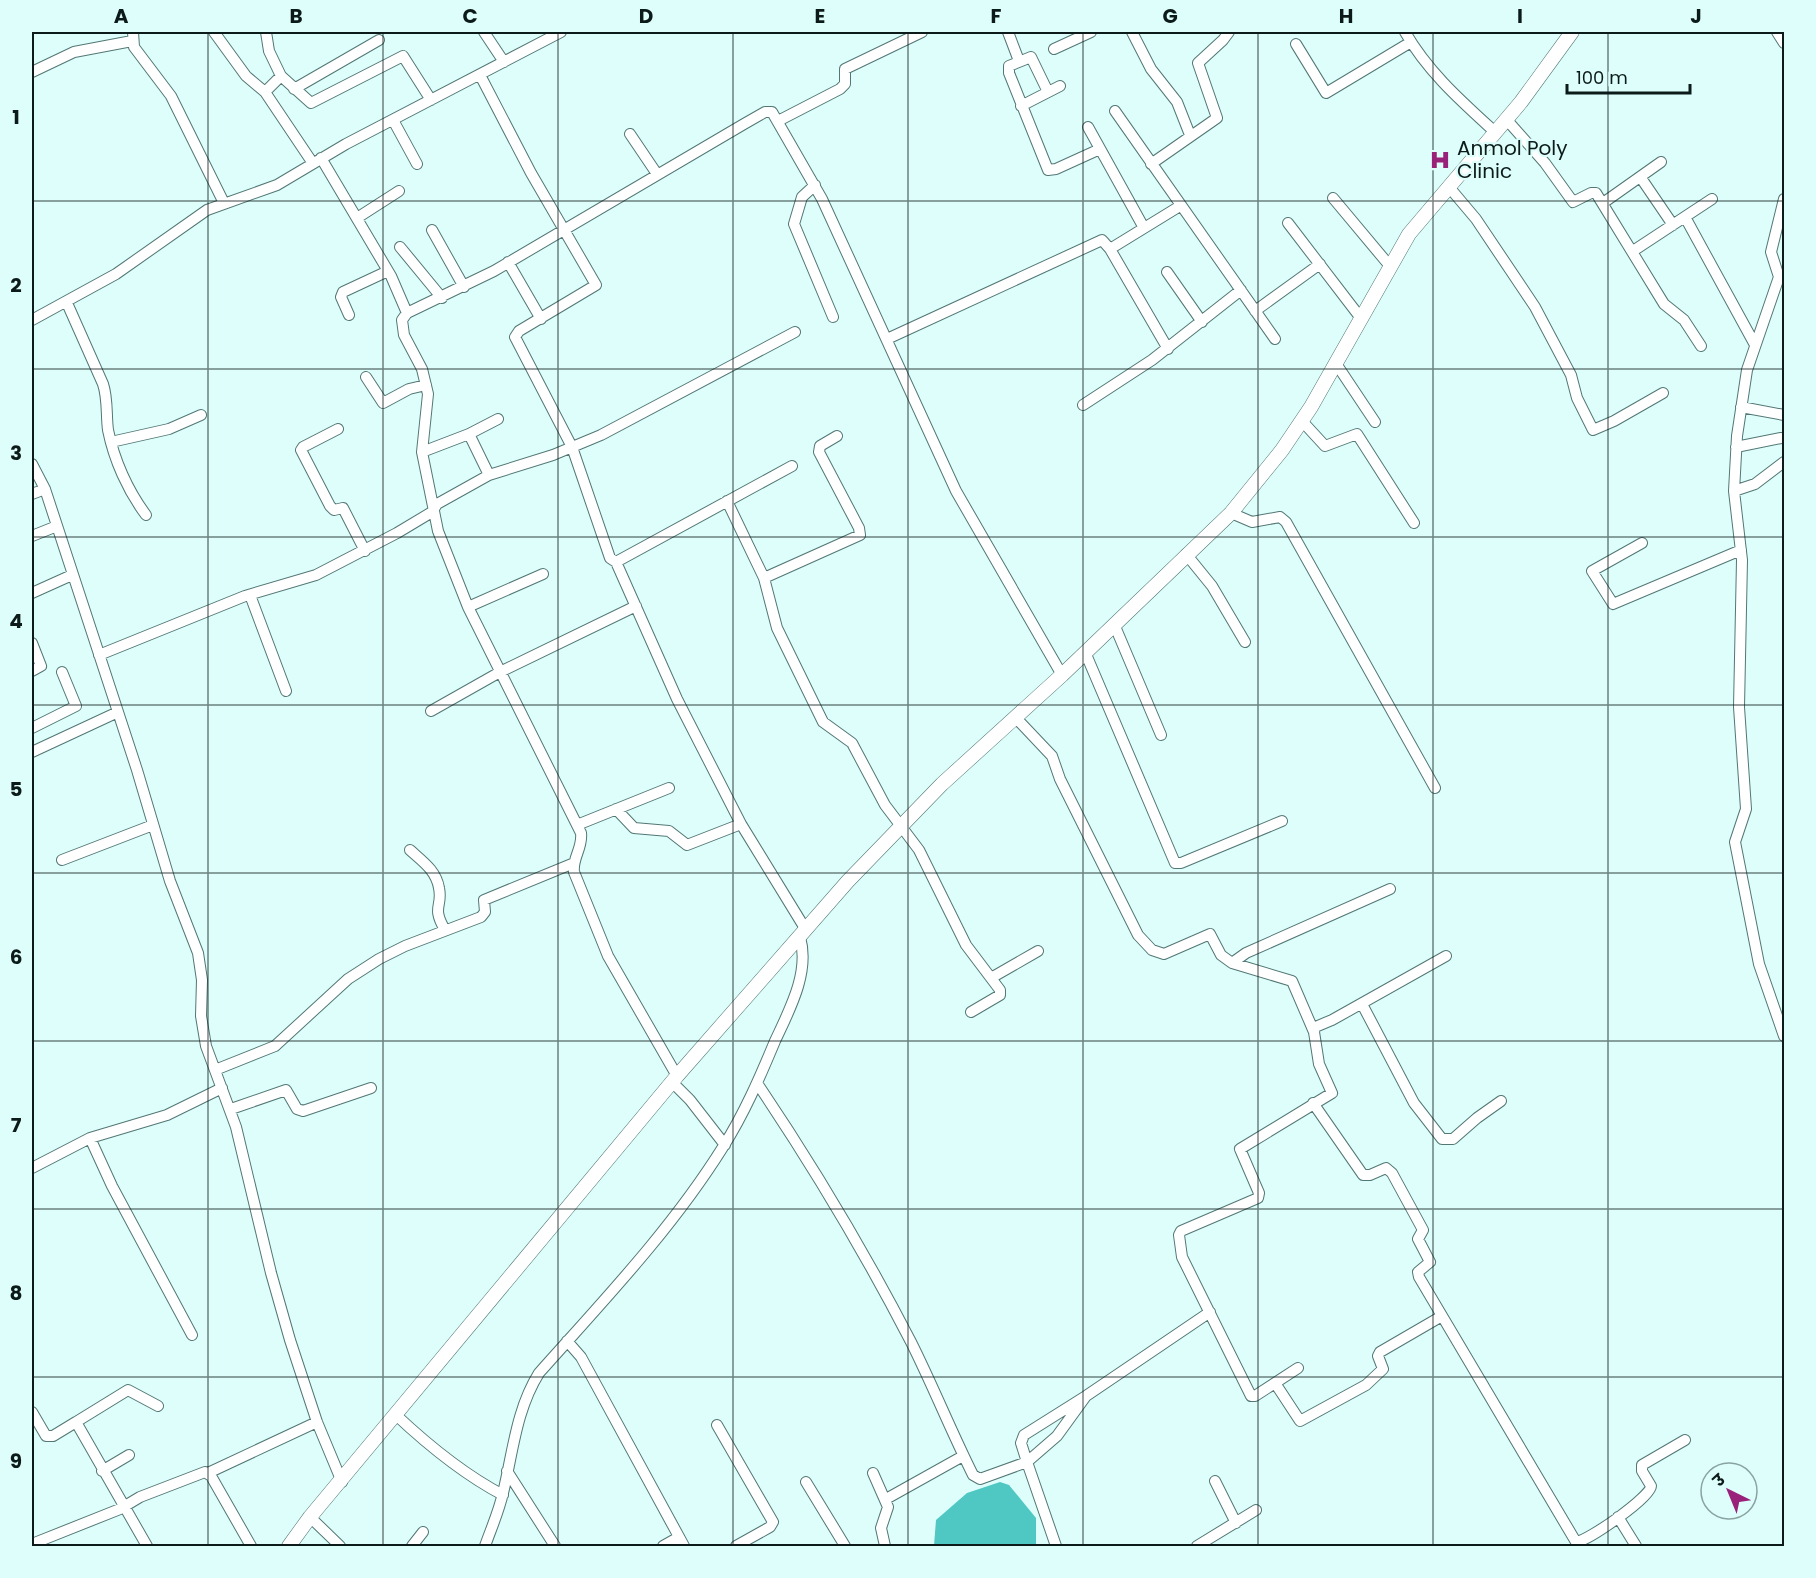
<svg xmlns="http://www.w3.org/2000/svg" width="1816" height="1578" font-family="Poppins,'Noto Sans Devanagari',sans-serif">
<rect width="100%" height="100%" fill="#ddfefb"/>
<path fill="#4fc7c2" d="M1000 1482 1009 1485 1036 1518V1545L934 1546 936 1520 967 1493Z"/>
<g fill="none" stroke-linecap="round" stroke-linejoin="round">
<g stroke="#527775" stroke-width="12">
<path id="minor" d="M133 32 134 47 171 96 224 203
M214 32 246 76 265 92
M266 32 269 51 281 76 265 92 312 162
M484 32 504 62
M1008 32 1019 61
M1132 32 1151 69 1177 102 1190 135
M1405 32C1428 72 1461 101 1495 132
M1777 32 1784 43
M1296 44 1326 93 1411 42
M1054 49 1091 32
M32 72 74 52 132 41
M480 75 531 173 596 285 519 331 515 337 572 447 610 558 616 562
M281 76 311 103 403 56 431 100
M294 89 379 40
M1048 92 1031 57 1009 66V73L1048 170 1056 169 1100 149
M1021 106 1060 86
M1115 111 1275 339
M1506 119 1545 163 1573 202 1591 193H1596L1664 304 1684 320 1701 346
M393 120 417 164
M778 121 840 89 845 84V69L922 32
M1088 127 1144 228
M630 134 657 174
M321 158 391 276 407 313 402 320 404 335 422 369 428 394 422 452 438 531 468 607 581 833C583 848 572 858 574 872L608 956 677 1076
M1151 164 1217 118 1198 63 1223 40 1229 32
M1641 178 1673 225
M815 185 802 197 794 224 833 317
M1449 187 1476 219 1535 307 1571 375 1577 398 1593 430 1614 421 1663 393
M1333 198 1389 265
M1784 199 1771 252 1779 277 1747 370 1737 436 1734 491 1742 560 1739 707 1746 809 1735 842 1759 964 1784 1036
M1603 203 1661 162
M1685 217 1754 343
M357 218 399 191
M1288 223 1360 317
M432 230 464 287
M400 247 442 298
M1110 249 1180 206
M1633 251 1712 199
M508 262 541 319
M1167 272 1202 322
M67 303 103 384C108 399 106 415 108 430 114 460 128 491 146 515
M1255 311 1320 264
M407 313 494 271 744 124 765 112H772L822 199 956 491 1062 675
M349 315 341 297 343 292 388 271
M32 320 116 274 207 210 277 185 346 144 561 32
M887 339 1102 240 1110 249 1168 349
M1335 362 1375 422
M366 377 383 403 409 389 426 385
M1083 405 1152 360 1241 290
M1741 407 1784 415
M1302 421 1325 446 1357 434 1414 523
M338 429 303 447 301 450 330 506 334 510 343 508 365 551
M469 434 498 419
M111 442 169 429 201 415
M1736 447 1781 438
M422 452 469 434 489 475 553 455 601 435 795 332
M32 464 45 489 137 770 170 881 198 953 202 980 201 1016 206 1046 236 1127 271 1273 290 1340 317 1422 342 1482
M1734 491 1755 484 1784 462
M32 494 45 489
M727 501 764 578 777 628 823 722 852 743 885 805 919 850 966 945 1000 990V995L971 1012
M1231 513 1252 522 1280 517 1286 522 1435 788
M32 536 57 526
M1642 543 1592 571 1613 604 1741 550
M1186 554 1212 586 1245 642
M764 578 860 535 859 528 819 452 820 446 837 436
M32 593 72 575
M250 595 286 691
M468 607 543 574
M1114 624 1161 735
M32 643 41 666 32 671
M1085 652 1175 863H1181L1282 821
M99 655 245 596 316 575 397 533 432 512 437 504 489 475
M431 711 500 672 636 606
M1015 717 1052 756 1060 779 1138 935 1152 950 1164 954 1210 934 1221 955 1232 963 1292 981 1314 1032 1319 1064 1332 1093 1240 1149 1259 1193 1258 1198 1181 1231 1179 1235 1182 1257 1251 1396H1255L1298 1368
M32 728 76 706 62 672
M32 752 118 712
M616 809 634 828 669 831 687 845 741 824 806 930
M741 824 677 699 616 562 792 466
M577 825 669 788
M410 850C422 861 436 870 439 888 443 907 431 906 445 930
M62 860 153 825
M1232 963 1246 953 1390 889
M991 978 1038 951
M1362 1004 1414 1103 1442 1139H1453L1477 1118 1501 1101
M1313 1028 1332 1020 1446 956
M215 1070 275 1046 348 979 379 959 405 946 481 917 485 912 484 900 574 863
M672 1082 690 1100 725 1145
M757 1083C813 1166 865 1253 911 1342 933 1386 951 1431 973 1475L980 1479 1027 1462 1056 1546
M1313 1103 1363 1175H1370L1386 1168 1392 1173 1423 1230 1418 1239 1430 1262 1418 1272 1419 1277 1576 1542C1588 1541 1651 1497 1651 1486L1642 1471V1465L1685 1440
M231 1109 286 1090 297 1109 303 1111 371 1088
M90 1138 112 1186 192 1335
M32 1168 90 1138 167 1115 222 1088
M567 1341 581 1357 684 1546
M1275 1383 1300 1421 1366 1385 1383 1369 1378 1356 1380 1352 1442 1316
M1086 1396 1057 1436 1027 1462 1021 1443 1024 1435 1086 1396 1210 1312
M32 1412 46 1436H53L76 1422 147 1546
M396 1415C429 1446 463 1474 503 1495
M76 1422 128 1390 158 1406
M717 1425 773 1522 770 1527 736 1546
M102 1471 129 1455
M507 1471 555 1546
M208 1473 317 1422
M873 1473 888 1507 881 1528 885 1546
M1215 1481 1236 1523
M806 1482 845 1546
M886 1499 963 1456
M310 1517 340 1546
M1618 1517 1636 1546
M32 1544 120 1509 140 1497 205 1472 211 1476 251 1546
M412 1546 423 1532
M485 1546C491 1529 499 1511 503 1493 513 1452 516 1410 539 1373 604 1300 671 1230 723 1147 744 1114 760 1077 775 1041 790 1009 810 972 800 937
M663 1546 679 1537
M1197 1546 1256 1510"/>
</g>
<g stroke="#527775" stroke-width="15">
<path id="major" d="M289 1546 310 1517 677 1076 848 881 942 784 1062 675 1231 513 1282 450 1311 407 1409 234 1521 102 1572 32"/>
</g>
<use href="#minor" stroke="#fff" stroke-width="10"/>
<use href="#major" stroke="#fff" stroke-width="14"/>
</g>
<path fill="none" stroke="#0c1b1a" stroke-width="1.5" stroke-opacity="0.55" d="M208 32V1546M383 32V1546M558 32V1546M733 32V1546M908 32V1546M1083 32V1546M1258 32V1546M1433 32V1546M1608 32V1546M32 201H1784M32 369H1784M32 537H1784M32 705H1784M32 873H1784M32 1041H1784M32 1209H1784M32 1377H1784"/>
<defs>
<g id="hospital-bare" transform="scale(1.62)"><path d="M-5-5h3v3.5h4V-5h3V5h-3V1.5h-4V5h-3Z" fill="#9a217a" stroke="#ddfefb" stroke-width="2.5" paint-order="stroke"/></g>
</defs>
<g fill-rule="evenodd">
<use href="#hospital-bare" x="1440" y="160"/>
</g>
<g text-anchor="middle" stroke-width="4.5" stroke-linejoin="round" paint-order="stroke">
<g font-size="20" fill="#0c1b1a" stroke="#ddfefb" text-anchor="start">
<text x="1457" y="155">Anmol Poly<tspan x="1457" dy="23">Clinic</tspan></text>
</g>
</g>
<rect width="1816" height="1578" fill="none" stroke="#ddfefb" stroke-width="66"/>
<g transform="translate(1729 1491) rotate(317)"><circle r="28" fill="#ddfefb" stroke="#89a3a1" stroke-width="1.5"/>
<path d="M0-4.5L10 22L0 15L-10 22Z" fill="#9a217a"/>
<text y="-9" font-size="16" font-weight="bold" text-anchor="middle" fill="#0c1b1a">उ</text>
</g>
<path d="M1567 84v9h123v-9" fill="none" stroke="#0c1b1a" stroke-width="3"/>
<text x="1576" y="84" font-size="18" fill="#0c1b1a" stroke="#ddfefb" stroke-width="4.5" paint-order="stroke">100 m</text>
<rect x="33" y="33" width="1750" height="1512" fill="none" stroke="#0c1b1a" stroke-width="2"/>
<g font-size="20" text-anchor="middle" font-weight="bold" fill="#0c1b1a">
<text x="121" y="23">A</text>
<text x="296" y="23">B</text>
<text x="470" y="23">C</text>
<text x="646" y="23">D</text>
<text x="820" y="23">E</text>
<text x="996" y="23">F</text>
<text x="1170" y="23">G</text>
<text x="1346" y="23">H</text>
<text x="1520" y="23">I</text>
<text x="1696" y="23">J</text>
<text x="16" y="124">1</text>
<text x="16" y="292">2</text>
<text x="16" y="460">3</text>
<text x="16" y="628">4</text>
<text x="16" y="796">5</text>
<text x="16" y="964">6</text>
<text x="16" y="1132">7</text>
<text x="16" y="1300">8</text>
<text x="16" y="1468">9</text>
</g>
</svg>
